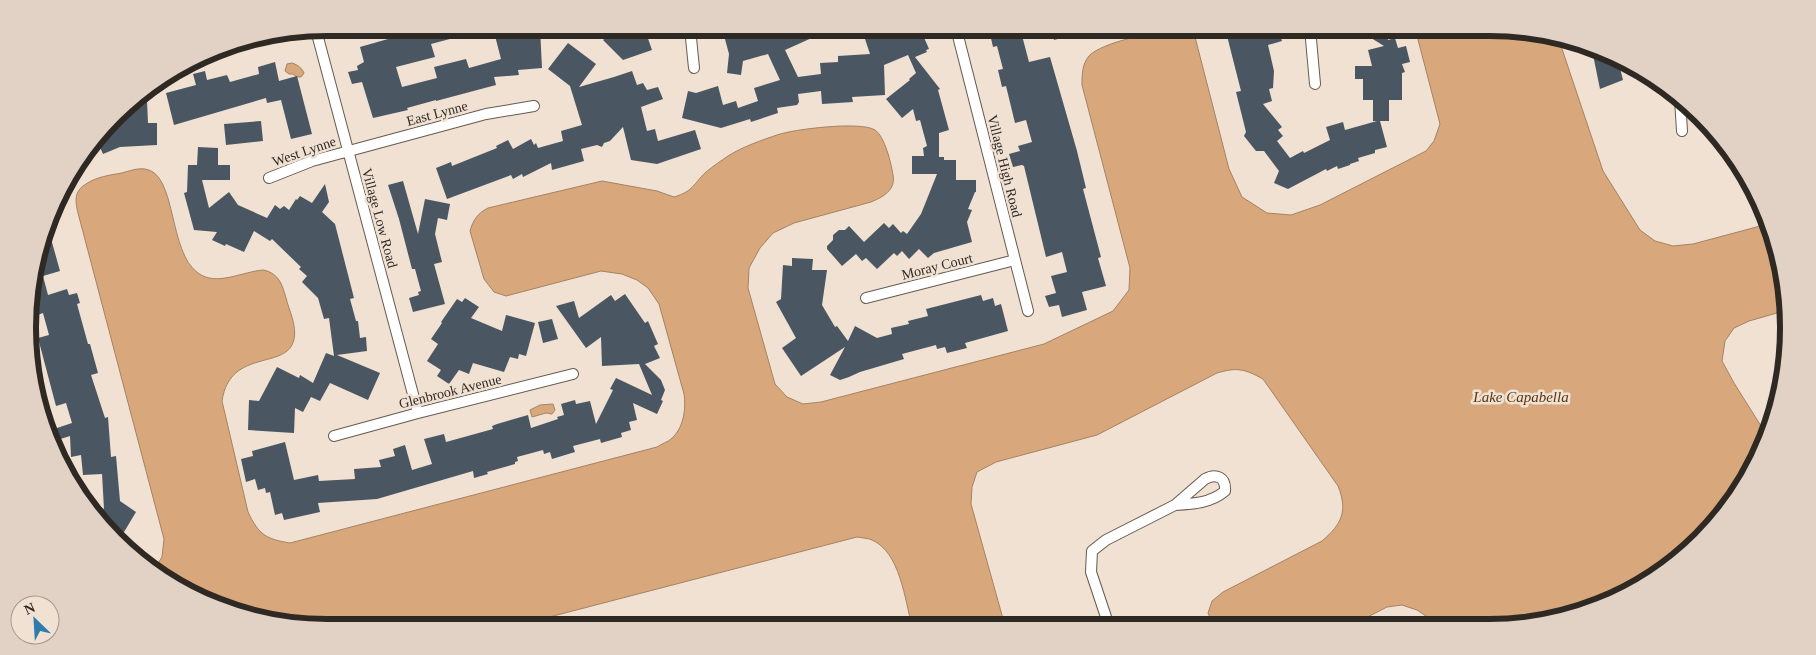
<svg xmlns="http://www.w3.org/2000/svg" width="1816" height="655" font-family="Georgia,serif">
<rect width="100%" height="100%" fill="#f0e1d3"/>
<path fill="#d8a87c" stroke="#a58262" d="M1173 28 1185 30 1195 37 1229 169 1242 197 1267 213 1291 215 1320 205 1426 151 1434 141 1440 124 1415 28H1488L1558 37 1603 171 1640 230 1655 241 1673 246 1693 244 1764 225 1786 288 1784 311 1749 321 1734 328 1725 341 1722 361 1734 383 1766 434 1748 478 1687 553 1621 597 1528 625H1434L1429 618 1417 610 1402 605 1387 607 1352 625 1214 626 1208 613 1212 601 1223 592 1322 541C1342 524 1348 511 1338 486L1263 379C1245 369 1237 367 1217 373L1097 435 996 462 977 472 972 487 971 504 1005 626H912C905 600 900 552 872 540 868 538 862 538 857 537L511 627H328L250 617 161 577 154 570 162 557 164 539 78 213C75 201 74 191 86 184 96 177 110 175 122 173 129 171 137 168 145 169 177 173 168 252 198 273 217 287 243 271 264 270 279 274 282 284 286 298 289 310 297 326 294 339 288 371 230 347 222 401L248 512C259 535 266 539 290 543L657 447C661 444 668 442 671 439 684 428 686 409 684 394L659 304 648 288 637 280 622 274 601 271 506 296 494 292 484 279 470 231C473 220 478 213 488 208L602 181 657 191 674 197C694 191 693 184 706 172 713 166 721 161 728 156 742 147 762 140 777 135 794 129 861 121 875 130 885 137 891 163 893 175 896 190 883 197 871 202L794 223 773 233 760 248 749 268 748 288 775 384 787 397 803 404 821 402 1044 344 1113 311 1129 290 1130 268 1082 85C1082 75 1082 64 1089 56 1102 42 1153 33 1173 28Z
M292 63C298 65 302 68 304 73L301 77H297L293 74H289L285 71 287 64Z
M553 404 555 410 552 414 546 413 532 417 530 410 540 405Z"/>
<path fill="#4a5762" d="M418 28H479L480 31 431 44 435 57 396 67 402 87 437 78 434 67 466 59 469 68 501 59 493 28H540L542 68 518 70 519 75 494 77 496 85 436 101V100L407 108 408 110 373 118 362 82 352 84 348 72 358 70 357 66 364 62 360 47 395 37 394 34Z
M616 28H624L631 35 645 30 652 50 623 60 603 40Z
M722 28H834L785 50 798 77 821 74 820 63 838 62V56L870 54 865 39 878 28 882 38 900 31 903 37 918 31 920 36 923 35 929 49 926 50 927 52 915 57 940 89 938 90 949 130 939 133V157H944V160H956V180H976V192H975L968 209 972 210 967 222 972 242 934 253 928 258 919 249 909 259 902 251 897 256 894 253 877 269 866 258 862 261 856 254 842 266 827 249V246L833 240V235L839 230H845L849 226 864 242 884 223 889 228 893 224 901 233 903 231 907 234 921 214 937 174H912V156H924L923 148 927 146 920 120 916 121 913 109 902 118 886 99 910 80 909 79 916 73 908 55 884 65 885 95 852 97 853 102 822 104 821 91 798 94 799 102 797 105 777 108 778 113 751 122 750 119 721 128 682 118 688 91 696 93 718 86 723 105 736 101 738 108 758 101 754 88 780 80 768 54 743 61 741 75 727 73 729 54Z
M1016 28H1020L1029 62 1050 57 1077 151 1086 188 1083 189 1101 257 1098 258 1106 286 1082 292 1087 310 1062 317 1059 305 1049 307 1045 296 1056 293 1051 276 1067 272 1062 252 1046 257 1024 166 1022 165 1013 167 1009 154 1020 151 1018 146 1032 142 1026 120 1015 123 1006 86 1002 87 998 70 1003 69 997 46 993 47 990 34Z
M1051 28H1087V31L1054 40Z
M1225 28H1259L1261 34 1278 29 1282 41 1268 45 1274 71 1273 88 1269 89 1272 101 1263 104 1282 127 1278 130 1283 136 1277 141 1290 158 1303 151 1304 153 1330 140 1326 127 1343 122 1345 130 1377 121H1373V100H1363V79H1355V66H1372L1368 50 1384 46 1355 28H1385L1388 40 1395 38 1398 48 1406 46 1410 62 1402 64 1405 72 1402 73V100H1389V121H1380L1387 147 1375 150V153L1358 158 1359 161 1350 164V165L1338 169 1337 166 1327 171 1326 169 1288 189 1274 183 1279 171 1264 151H1256L1244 136 1246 132 1236 92 1241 91Z
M568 43 596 64 579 87 614 77 632 71 637 85 643 83 647 90 658 87 663 99 641 107 647 131 655 129 658 141 695 130 701 149 657 164 631 160 623 127 610 141 604 143 602 147 597 145 581 149 584 161 552 170 551 163 523 177 522 174 513 179 511 175 447 199 436 168 451 162 452 166 497 148 496 146 508 140 513 149 531 139 534 145 536 143 538 148 563 141 561 131 582 125 570 86 548 69Z
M1592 50 1619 64 1623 80 1600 89Z
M275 62 279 81 297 76 312 134 291 139 281 100 267 103 266 98 174 125 166 93 196 85 193 74 205 71 207 80 227 75 230 82 259 74 258 67Z
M147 101 148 123H157V145L120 147 103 154 98 143 129 102Z
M261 121 263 141 226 145 224 124Z
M198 147 218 148V165H230V180H202L209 208 229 192 238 205 267 218 275 205 280 209 284 206 289 210 296 199 297 200 300 196 312 203 325 184 329 202 322 212 335 224 354 298 350 299 356 321H358L360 338 366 337 367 351 337 355 380 373 368 400 330 383 320 401 311 397 303 412 295 408 294 433 248 430 249 400 259 401 277 367 299 378 300 375 313 383 326 353 334 356 329 318 324 319 318 298 302 282 307 276 299 269 301 267 272 239 270 241 254 231 244 252 226 244 225 246 212 240 217 232 194 230 184 193 187 192 188 165H197Z
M403 181 418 234 425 199 450 204 447 220 438 218 435 234 442 262 434 264 445 304 413 312 409 298 419 295 418 292 421 291 415 269H412L399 219 388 185Z
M48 228 60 271 43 276 48 295 67 289 69 295 77 293 80 303 77 304 88 344H90L98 373 91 375 105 418 108 417 111 457 116 456 120 501 136 512 121 537 88 504 90 500 104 509 102 474 83 475 81 455 71 457 70 436 54 441 51 430 72 423 66 403 56 406 38 338 49 335 43 313 32 317 30 289Z
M792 258 813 259 812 270H827L822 305 835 327 837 326 848 341 855 326 877 338 892 334 891 328 909 324 908 321 928 316 926 309 981 295 983 301 993 298 995 306 1001 304 1008 331 965 343 967 348 947 353 945 347 937 349 936 345 902 354 904 359 860 372 849 377 840 380 830 375 845 347 801 376 782 348 796 338 776 302 781 299 783 265 792 266Z
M625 294 645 323 648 321 658 344 654 346 660 358 645 364 661 380 665 390 661 400 663 401 657 414 633 403 637 420 629 422 631 430 621 433 622 437 601 443 600 439 573 446 575 452 552 459 550 452 544 454 543 450 517 457 518 461 515 462V464L487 472 488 474 474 478 473 471 377 499 318 503 320 512 284 520 282 513 275 515 270 492 266 493 265 488 258 490 255 479 246 482 241 459 253 456 252 451 285 442 294 480 318 475 319 481 355 479 354 469 381 467 379 460 395 456 393 449 405 445 412 470 432 464 424 439 444 434 446 442 493 429 492 426 497 424 528 415 531 428 558 419 557 417 564 415 561 404 575 400 576 404 590 401 596 424 613 390 610 389 616 378 652 395 639 364 602 366 601 337 586 348 556 306 574 301 579 318 611 295 615 301Z
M465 298 479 307 471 318 502 331 506 315 535 323 526 356 519 354 518 359 510 357 504 372 473 363 469 374 459 370 449 384 437 376 441 370 427 361 438 344 431 339 442 323 441 322 457 299 462 302Z
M552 319 558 339 543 343 538 322Z"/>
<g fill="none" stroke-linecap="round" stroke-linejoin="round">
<g stroke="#675a4f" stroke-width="12">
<path id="minor" d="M690 28 694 68
M956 28 1028 311
M1310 28 1315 84
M316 30 418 413
M211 51 225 48
M1680 99 1682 131
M269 178 312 161 486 114 534 106
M866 298 1015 260
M334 436 418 413 573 374
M1109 626 1091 572 1092 551 1106 540 1175 505 1205 479C1216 473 1226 477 1225 491 1211 503 1193 504 1175 505"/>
</g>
<use href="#minor" stroke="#fff" stroke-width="10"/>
</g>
<g text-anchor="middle" stroke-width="5" stroke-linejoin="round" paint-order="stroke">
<g font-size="14" fill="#2f2924" stroke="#f0e1d3">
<text transform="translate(437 113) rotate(-15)" y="5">East Lynne</text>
<text transform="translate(304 151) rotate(-19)" y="5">West Lynne</text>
<text transform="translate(1005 166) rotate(76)" y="5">Village High Road</text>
<text transform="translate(380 218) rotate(75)" y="5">Village Low Road</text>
<text transform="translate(937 266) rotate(-14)" y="5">Moray Court</text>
<text transform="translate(450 391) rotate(-14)" y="5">Glenbrook Avenue</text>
</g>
<g font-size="15" font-style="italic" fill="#573614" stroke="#f0e1d3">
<text x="1521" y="402">Lake Capabella</text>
</g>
</g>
<path d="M0 0H1816V655H0ZM327 36H1489A291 291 0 0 1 1780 327V328A291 291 0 0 1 1489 619H327A291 291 0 0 1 36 328V327A291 291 0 0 1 327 36Z" fill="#e1d2c5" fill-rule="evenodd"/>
<path fill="none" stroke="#2f2924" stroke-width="6" d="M327 36H1489A291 291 0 0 1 1780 327V328A291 291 0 0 1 1489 619H327A291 291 0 0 1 36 328V327A291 291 0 0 1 327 36Z"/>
<g transform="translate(35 620) rotate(335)"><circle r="24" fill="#f0e1d3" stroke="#a3978d"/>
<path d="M0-4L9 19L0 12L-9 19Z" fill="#2f7bae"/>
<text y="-8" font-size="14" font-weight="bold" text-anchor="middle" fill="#2f2924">N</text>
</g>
</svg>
